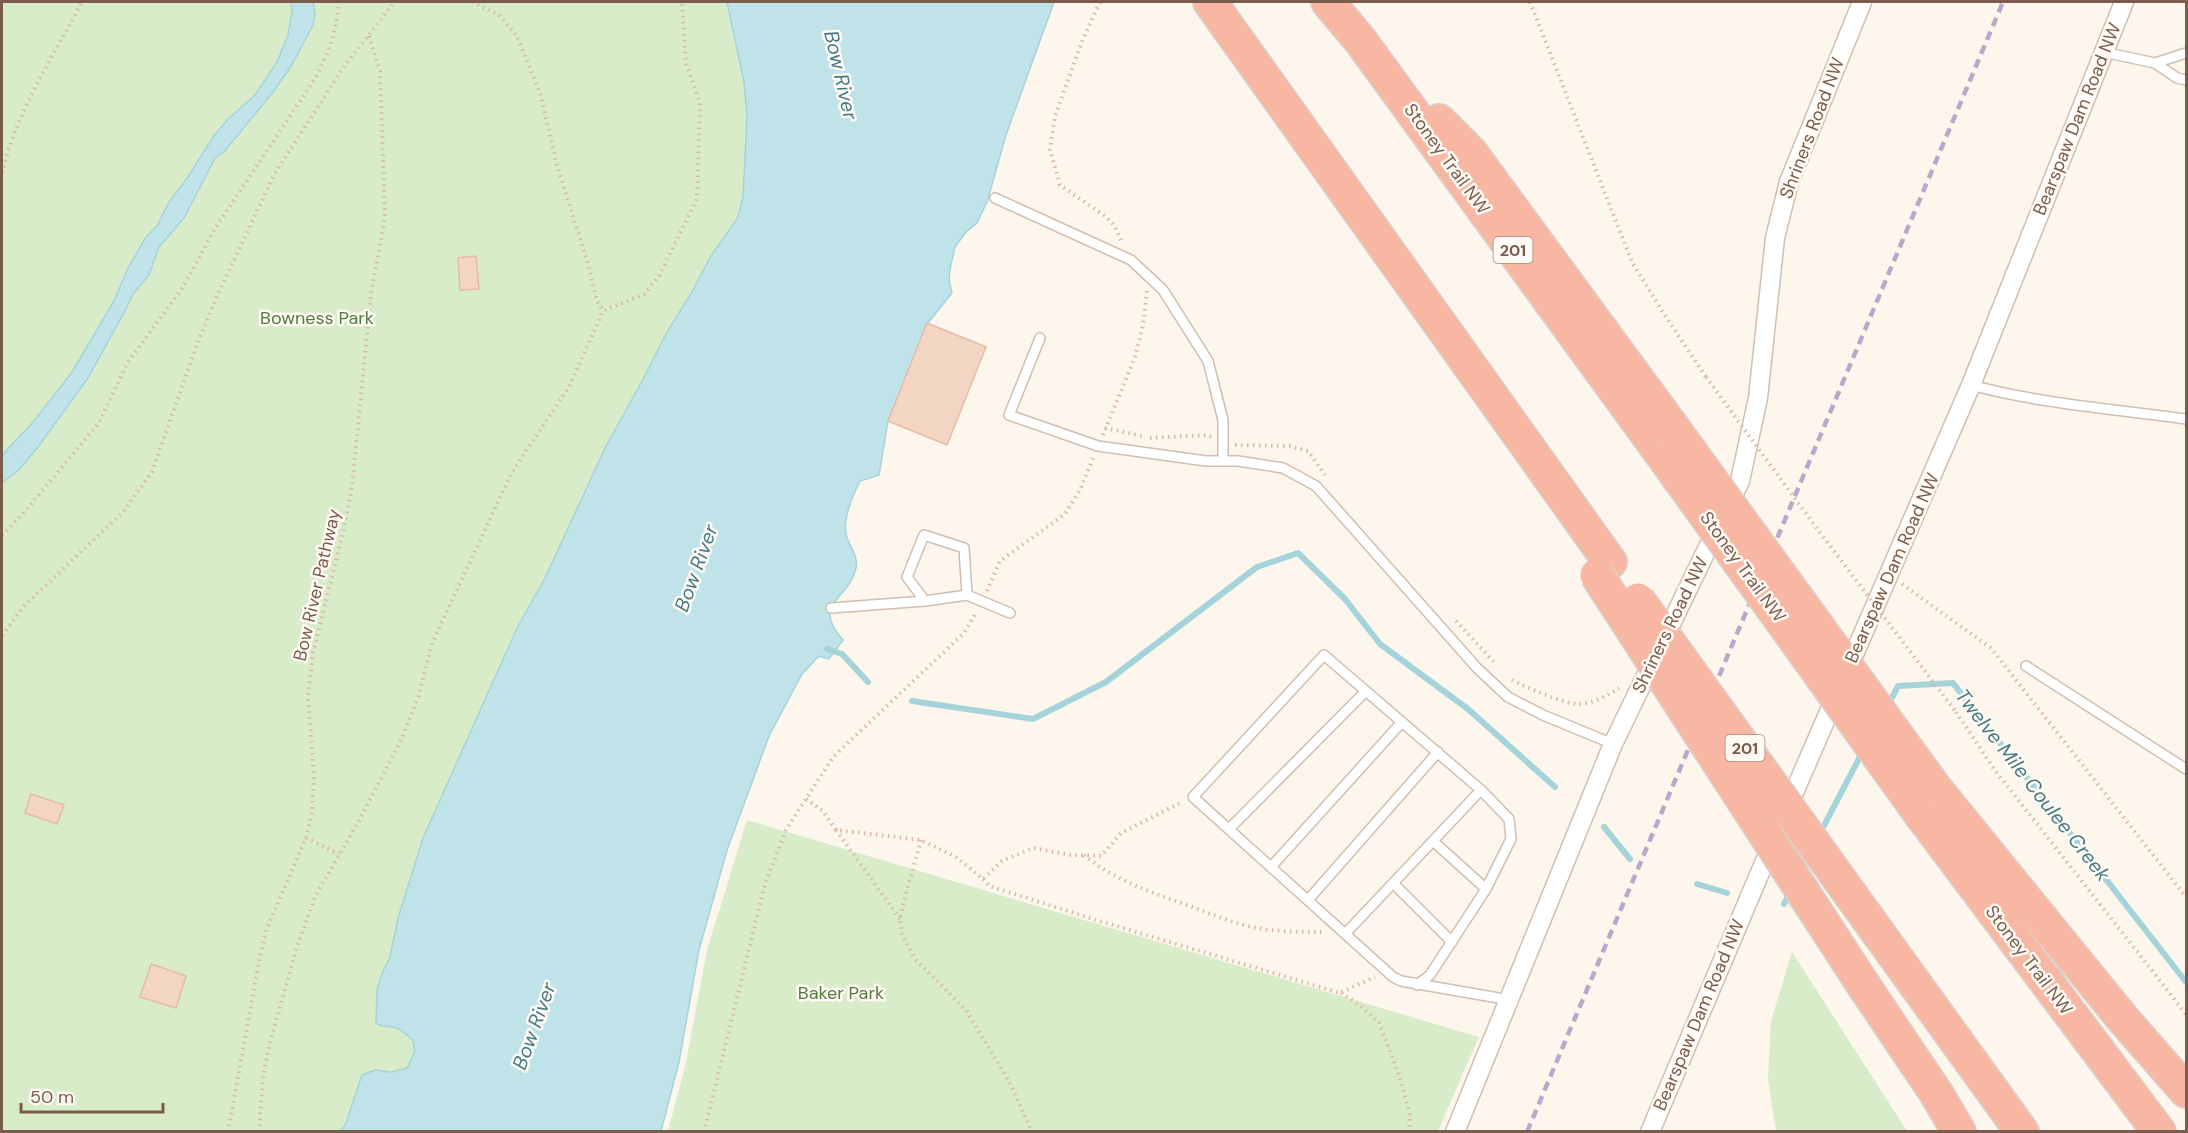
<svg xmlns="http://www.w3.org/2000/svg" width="2188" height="1133" font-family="'DM Sans',sans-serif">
<rect width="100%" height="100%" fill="#fdf6ec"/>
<path fill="#d8ecc9" d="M2 2H727L744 82 747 116 743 198 737 219 711 256 692 292 667 332 641 383 606 446 545 578 516 628 423 838 398 918 390 957 383 971 377 990 376 1023C382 1028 388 1025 396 1028 403 1030 408 1036 413 1041L415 1051 407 1068 391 1072 375 1070 340 1131H2Z
M747 820 1479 1037 1438 1131H668L686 1063 707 950Z
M1792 952 1907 1131H1776L1768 1079 1771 1021Z"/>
<path fill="#bfe3e8" stroke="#a5d3da" stroke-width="1.5" d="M291 2H313L315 14 313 25 290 68 273 92 224 152 215 158 184 218 159 247 149 275 133 294 125 311 88 378 38 447 20 469 2 483V458L5 452 34 421 72 372 114 301 127 270 146 237 157 226 169 202 188 177 213 137 228 119 255 95 277 62 288 35 292 11Z
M727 2H1054L1006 135 987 202 977 223 966 232 955 247 950 269 949 280 952 293 927 324 888 421 879 475 860 481C853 494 843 518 846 534 848 545 859 556 856 568 849 600 810 603 843 640L829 659 819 656 802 674 769 736 727 850 699 950 679 1062 661 1131 340 1132 346 1123 362 1075 375 1070 391 1072 407 1068 415 1051 413 1041C408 1036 403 1030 396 1028 388 1025 382 1028 376 1023L377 990 383 971 390 957 398 918 423 838 517 628 545 578 606 446 641 383 667 332 692 292 711 256 737 219 743 198 747 116 744 82Z"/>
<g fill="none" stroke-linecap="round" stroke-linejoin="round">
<path stroke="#a5d3da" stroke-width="6" d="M827 649 842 654 868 682
M912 701 1033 719 1106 682 1257 567 1298 553 1345 599 1380 644 1468 709 1555 787
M1888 705 1898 686 1953 683 2186 982
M1604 827 1630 859
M1819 835 1863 751
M1697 884 1727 893
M1784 904 1790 892"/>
</g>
<path fill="#f3d5c3" stroke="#e6bba3" stroke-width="1.5" d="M476 256 479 289 460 290 458 258Z
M927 323 986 347 947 445 888 421Z
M31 794 64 805 57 824 25 813Z
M151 964 186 976 176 1008 140 997Z"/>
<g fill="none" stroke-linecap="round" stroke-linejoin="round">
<g stroke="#d1beb0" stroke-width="12">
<path id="service" d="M2103 52 2155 63 2177 78 2186 80
M2155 63 2186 53
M995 198 1131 260 1163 290 1208 361 1223 420V461
M1040 338 1009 415 1098 446 1206 461H1238L1283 468 1316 486 1477 668 1508 697 1543 715 1613 744
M1971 385C2041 404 2115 409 2186 419
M967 595 925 601 907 577 924 535 964 548 967 595 1010 613
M831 608 925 601
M2026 666 2186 769
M1229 829 1366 691
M1433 841 1486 889
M1271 867 1402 722
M1394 884 1452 942
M1308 900 1438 752
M1345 934 1481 790
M1417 985 1430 975 1486 889 1511 839 1509 819 1481 790 1324 655 1193 797 1393 977 1401 981 1510 1000"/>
</g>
<g stroke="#d1beb0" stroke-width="21">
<path id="minor" d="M1786 811 1971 385 2124 2
M1455 1132 1613 744 1740 481 1758 398 1775 238 1789 182 1862 2
M1650 1132 1773 842"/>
</g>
<g stroke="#dad1cd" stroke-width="36">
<path id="motorway" d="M1210 2 1610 562
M1328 2 1360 40 1666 460
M1439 121 1471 153 1676 432
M1935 788 2123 1019 2186 1091
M1922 816 2159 1132
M1879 934 2022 1132
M1862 983 1936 1093 1959 1132"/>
</g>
<path stroke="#d9b8a5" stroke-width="4" stroke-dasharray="1.5 4.5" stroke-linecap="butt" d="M472 2 499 15 517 36 540 93 557 165 588 264 597 301 603 311
M1100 2 1083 39 1055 116 1050 150 1060 185 1105 216 1114 225 1122 242
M1530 2 1632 262 1662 311 1706 377
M2 173C16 112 53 57 82 2
M1105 428 1142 436
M1103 435 1135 357 1143 325 1147 291
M1150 438 1206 435 1211 437
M1235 445 1290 446 1308 451 1325 475
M2 535 21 516 99 423 128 362 181 290 216 227 316 77 330 47 336 24 339 2
M1902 584 1991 648 2186 897
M987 591 1000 561 1065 514 1080 490 1093 458
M1456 621 1494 662
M2 635 24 606 123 512 152 472 197 344 218 294 274 175 341 71 394 2
M1512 680C1524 686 1566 705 1579 704 1592 704 1609 695 1619 688
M1956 712 1994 769 2186 1014
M806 799 823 811 836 830 921 840 956 857 983 879 1002 861 1033 848 1071 855 1101 856 1121 833 1182 802
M836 830 900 919
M306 838 339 854
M921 840 903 905 900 920 902 934 915 959 966 1010 1009 1081 1032 1132
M1084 855C1116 882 1157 894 1195 908 1214 915 1233 923 1252 927 1275 932 1301 932 1325 932
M983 879 989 886 1096 920 1340 993 1375 977
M1341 993 1361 1006 1379 1023 1398 1072 1410 1115 1409 1132
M228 1132 260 956 267 928 306 838 312 813 314 778 308 696 313 653 345 524 352 487 371 294 385 217 380 71 369 36
M259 1132 263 1077 269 1046 297 947 315 897 361 817 402 738 419 695 432 643 512 472 569 387 603 311 644 294 659 276 697 199 700 103 686 63 682 2
M704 1132 765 884 786 830 833 757 964 633 977 611"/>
<use href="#service" stroke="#fff" stroke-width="9"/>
<use href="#minor" stroke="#fff" stroke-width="18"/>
<use href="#motorway" stroke="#f7b7a3" stroke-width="33"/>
<path stroke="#b9a8c9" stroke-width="4.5" stroke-dasharray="9 6" stroke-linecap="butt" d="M1527 1132 2003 2"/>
<g stroke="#dad1cd" stroke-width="36" stroke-linecap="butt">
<path id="motorway-bridge" d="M1676 432 1935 788
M1666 460 1922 816
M1597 575 1862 983
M1638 600 1879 934"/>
</g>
<path stroke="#d9b8a5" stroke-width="4" stroke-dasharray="1.5 4.5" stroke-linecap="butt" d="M1706 377 1818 530 1956 712"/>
<use href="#motorway-bridge" stroke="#f7b7a3" stroke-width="33"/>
</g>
<g text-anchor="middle" stroke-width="5" stroke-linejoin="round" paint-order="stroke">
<g fill="#fffaf3" stroke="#a28b7f" stroke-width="1.5">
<rect x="1493.5" y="237" width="39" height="26" rx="4.5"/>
<rect x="1725.5" y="735" width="39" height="26" rx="4.5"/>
</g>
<g font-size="16" font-weight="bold" fill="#7a5c4d">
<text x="1513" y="256">201</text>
<text x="1745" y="754">201</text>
</g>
<g font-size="18" fill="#7a5c4d" stroke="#fffaf3">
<text transform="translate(2077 119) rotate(-68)" y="6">Bearspaw Dam Road NW</text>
<text transform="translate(1812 128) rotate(-69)" y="6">Shriners Road NW</text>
<text transform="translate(1447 159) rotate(54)" y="6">Stoney Trail NW</text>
<text transform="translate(1743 567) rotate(54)" y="6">Stoney Trail NW</text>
<text transform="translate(1892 568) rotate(-66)" y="6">Bearspaw Dam Road NW</text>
<text transform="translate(317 585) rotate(-77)" y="6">Bow River Pathway</text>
<text transform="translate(1670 625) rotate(-64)" y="6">Shriners Road NW</text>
<text transform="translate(2029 960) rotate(53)" y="6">Stoney Trail NW</text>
<text transform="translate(1699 1015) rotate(-67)" y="6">Bearspaw Dam Road NW</text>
</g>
<g font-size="18" fill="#537a41" stroke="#fffaf3">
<text x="317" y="324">Bowness Park</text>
<text x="841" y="999">Baker Park</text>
</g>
<g font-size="20" font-style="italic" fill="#437c86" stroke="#fffaf3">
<text transform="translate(841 75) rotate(77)" y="7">Bow River</text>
<text transform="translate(696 568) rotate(-70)" y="7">Bow River</text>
<text transform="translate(2033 785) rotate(52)" y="7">Twelve Mile Coulee Creek</text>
<text transform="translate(534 1026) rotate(-70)" y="7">Bow River</text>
</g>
</g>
<rect width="2188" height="1133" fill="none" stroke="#7a5c4d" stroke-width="6"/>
<path d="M21 1103v9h142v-9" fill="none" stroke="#7a5c4d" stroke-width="3"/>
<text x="30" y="1103" font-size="18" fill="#7a5c4d" stroke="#fffaf3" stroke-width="4.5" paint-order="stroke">50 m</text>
</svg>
